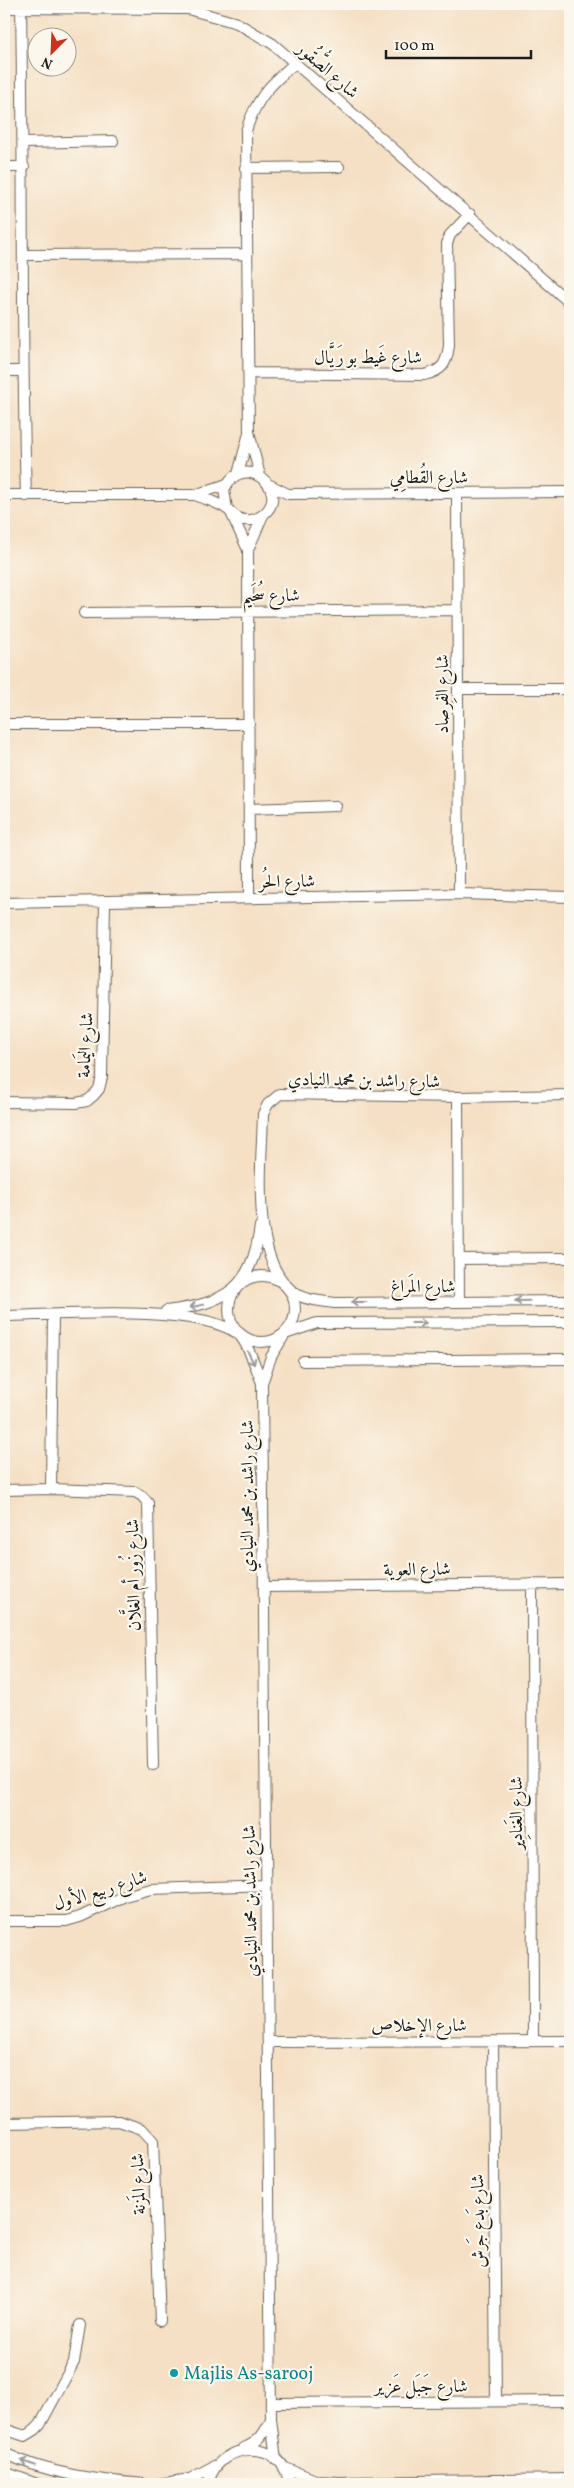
<svg xmlns="http://www.w3.org/2000/svg" width="574" height="2488" font-family="Vollkorn,Amiri,serif">
<rect width="100%" height="100%" fill="#fbf7ec"/>
<filter id="ink" filterUnits="userSpaceOnUse"><feTurbulence type="fractalNoise" baseFrequency=".02" numOctaves="2"/><feDisplacementMap in="SourceGraphic" scale="10" xChannelSelector="R" yChannelSelector="G"/><feConvolveMatrix kernelMatrix="1 2 1 2 8 2 1 2 1" color-interpolation-filters="sRGB"/></filter>
<filter id="wash" filterUnits="userSpaceOnUse"><feTurbulence type="fractalNoise" baseFrequency=".0096" numOctaves="4" result="noise"/><feDisplacementMap in="SourceGraphic" scale="20" xChannelSelector="R" yChannelSelector="G"/><feGaussianBlur stdDeviation="1.12" result="paint"/><feColorMatrix in="noise" values="0 0 0 0 0 0 0 0 0 0 0 0 0 0 0 0 0 1.4 0 .05"/><feComposite in="paint" operator="in"/></filter>
<g filter="url(#wash)">
<rect width="100%" height="100%" fill="#f5e0c5"/>
</g>
<g filter="url(#ink)">
<g fill="none" stroke-linecap="round" stroke-linejoin="round">
<g stroke="#686157" stroke-width="12">
<path id="minor" d="M4 8 188 9 237 23 273 44 570 303
M21 8C24 170 21 333 26 496
M24 143 113 141
M4 167H24
M245 168 339 167
M24 255 246 254
M4 371H22
M249 373 424 375C443 371 447 363 449 345L447 244 450 235 470 214
M238 474 249 433
M260 476 249 432 246 131C256 98 270 85 295 63
M268 484 288 494 570 492
M457 493 459 894
M4 495H195L227 484
M195 495C205 499 219 503 227 509 234 514 237 520 246 520 253 521 259 518 264 514 292 490 242 449 224 490L227 509
M232 515 248 550 249 898
M248 550 263 515
M84 613 458 610
M459 689H570
M4 724H249
M249 809 336 806
M4 903 459 894 570 897
M570 1095 458 1097 280 1094 268 1104 263 1114C262 1164 249 1266 298 1295 308 1301 323 1301 335 1303L570 1301
M458 1097 459 1302
M4 1102 76 1103 87 1101 93 1096 99 1089 102 1077 105 902
M460 1259 570 1258
M229 1309a33 33 0 1 1 66 0a33 33 0 1 1-66 0Z
M166 1311C226 1303 252 1289 260 1226
M4 1316C58 1315 195 1304 237 1333 247 1340 257 1371 262 1383L271 2419 276 2460
M303 1361 570 1359
M262 1383 271 1357 285 1334 317 1323 570 1322
M51 1489 53 1315
M4 1490 51 1489 135 1492 142 1496 148 1503 153 1765
M532 1584 533 2041
M264 1587 570 1584
M4 1921H66L80 1917 125 1896 151 1889 266 1885
M493 2041 496 2401
M268 2042 570 2041
M4 2123 119 2121 142 2129 153 2141 160 2321
M271 2403 570 2401
M4 2429 25 2436 35 2430 40 2425 74 2362 80 2325
M244 2448C259 2442 264 2434 271 2420
M4 2453C48 2474 96 2480 144 2484
M283 2467 318 2481 340 2482 570 2479
M4 2472 37 2484
M158 2484 190 2479 214 2466
M208 2484C218 2439 285 2438 289 2484"/>
</g>
<use href="#minor" stroke="#fff" stroke-width="10"/>
</g>
<defs><path id="oneway-shaft" d="M-6 0H5M1.5-3L5.5 0L1.5 3" fill="none" stroke-width="1.6" stroke-linecap="round" stroke-linejoin="round" transform="scale(1.25)"/></defs>
<g stroke="#999">
<use href="#oneway-shaft" transform="translate(522 1301) rotate(179)"/>
<use href="#oneway-shaft" transform="translate(359 1302) rotate(180)"/>
<use href="#oneway-shaft" transform="translate(197 1306) rotate(168)"/>
<use href="#oneway-shaft" transform="translate(419 1323)"/>
<use href="#oneway-shaft" transform="translate(251 1358) rotate(63)"/>
<use href="#oneway-shaft" transform="translate(28 2463) rotate(-161)"/>
</g>
</g>
<circle fill="#0f9aa8" stroke="#fbf7ec" stroke-width="2" cx="174" cy="2373" r="5"/>
<g text-anchor="middle" stroke-width="4.5" stroke-linejoin="round" paint-order="stroke">
<g font-size="18" fill="#1c1c1c" stroke="#fbf7ec">
<text transform="translate(328 70) rotate(41)" y="6">شارع الصُّقُور</text>
<text x="368" y="363">شارع غَيط بو رَيَّال</text>
<text x="429" y="483">شارع القُطامِي</text>
<text x="271" y="601">شارع سُحَيم</text>
<text transform="translate(442 694) rotate(-90)" y="6">شارع الفِرصاد</text>
<text transform="translate(287 881) rotate(-1)" y="6">شارع الحُر</text>
<text transform="translate(85 1045) rotate(-87)" y="6">شارع اليَمامة</text>
<text transform="translate(364 1080) rotate(1)" y="6">شارع راشد بن محمد النيادي</text>
<text x="423" y="1292">شارع المَراغ</text>
<text transform="translate(247 1496) rotate(-90)" y="6">شارع راشد بن محمد النيادي</text>
<text transform="translate(417 1569) rotate(-1)" y="6">شارع العوية</text>
<text transform="translate(133 1575) rotate(-91)" y="6">شارع زُور أم الغلَّان</text>
<text transform="translate(516 1813) rotate(-90)" y="6">شارع الغَنادِير</text>
<text transform="translate(100 1890) rotate(-17)" y="6">شارع ربيع الأول</text>
<text transform="translate(250 1901) rotate(-91)" y="6">شارع راشد بن محمد النيادي</text>
<text x="419" y="2031">شارع الإخلاص</text>
<text transform="translate(138 2184) rotate(-92)" y="6">شارع المَزنة</text>
<text transform="translate(478 2221) rotate(-91)" y="6">شارع بَدع جَرش</text>
<text x="421" y="2392">شارع جَبَل عَزير</text>
</g>
<g font-size="18" fill="#0d838f" stroke="#fbf7ec" text-anchor="start">
<text x="184" y="2379">Majlis As-sarooj</text>
</g>
</g>
<rect width="574" height="2488" fill="none" stroke="#fbf7ec" stroke-width="20"/>
<g transform="translate(52 52) rotate(204)"><circle r="24" fill="#fbf7ec" stroke="#a29f99"/>
<path d="M0-4L9 19L0 12L-9 19Z" fill="#c8321e"/>
<text y="-8" font-size="14" font-weight="bold" text-anchor="middle" fill="#1c1c1c">N</text>
</g>
<path d="M386 50v8h145v-8" fill="none" stroke="#1c1c1c" stroke-width="2.5"/>
<text x="394" y="50" font-size="15" fill="#1c1c1c" stroke="#fbf7ec" stroke-width="4" paint-order="stroke">100 m</text>
</svg>
